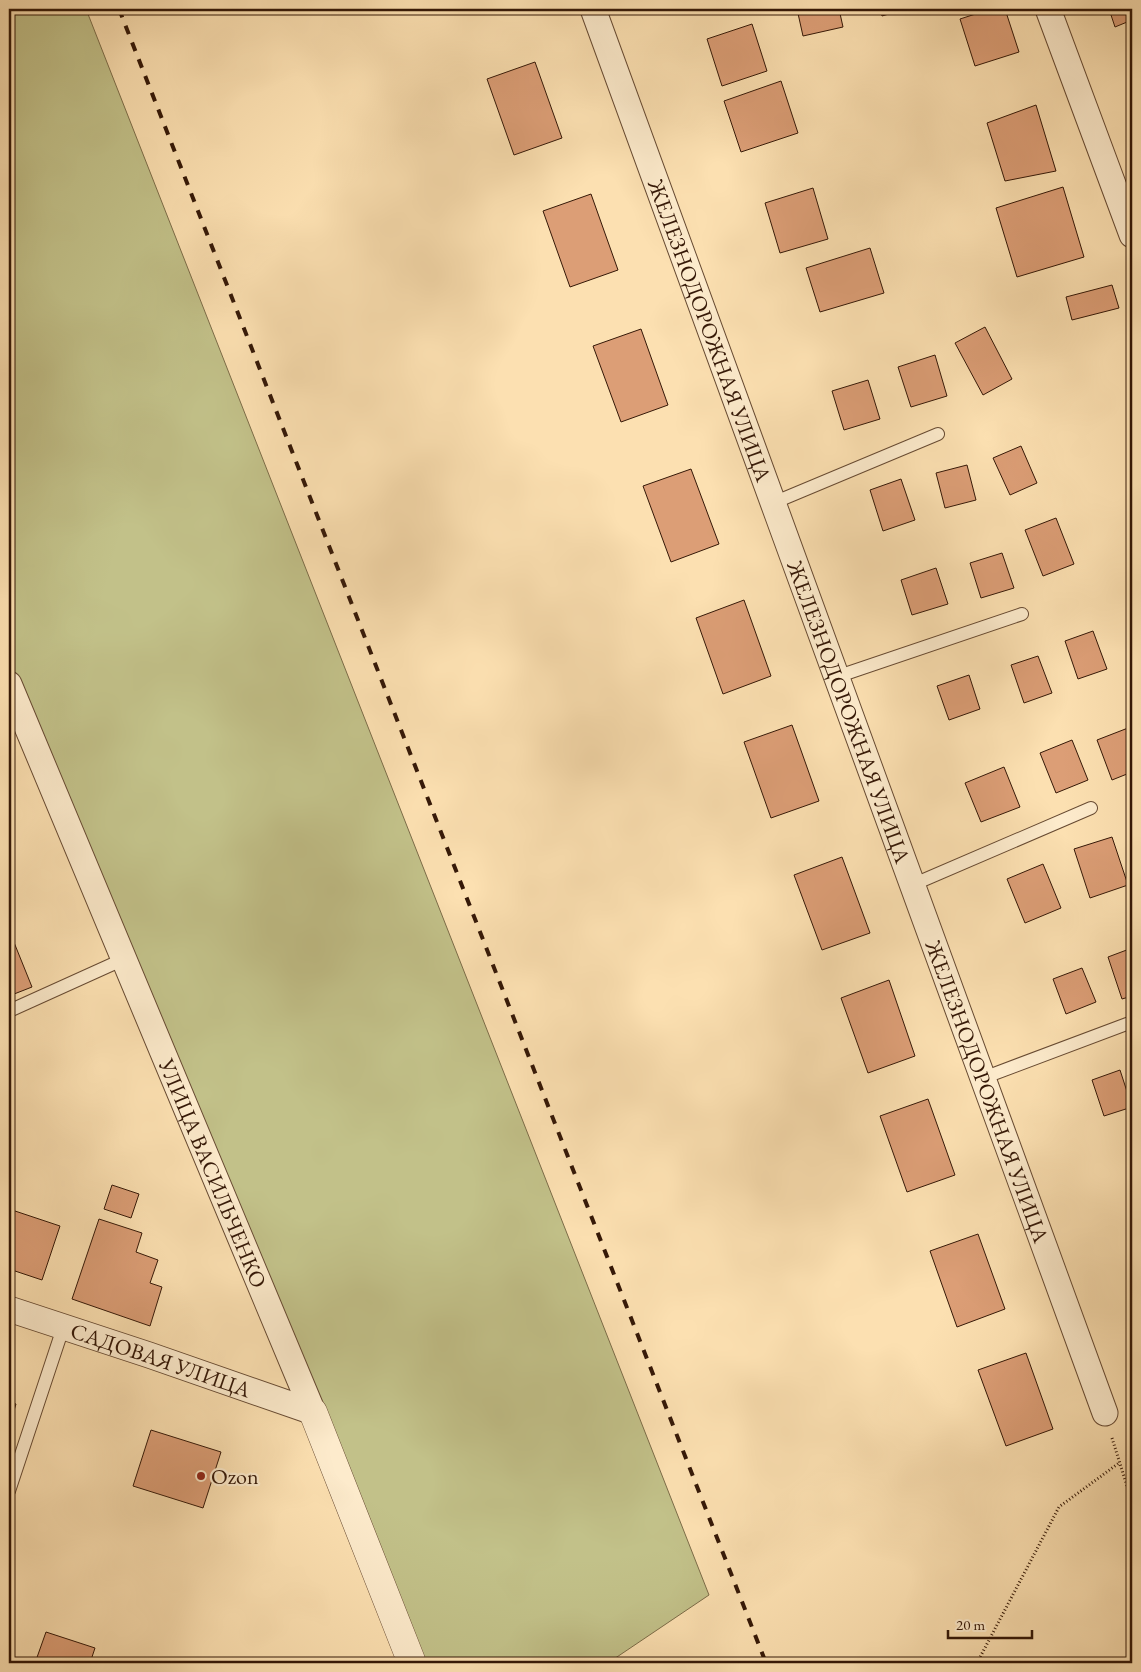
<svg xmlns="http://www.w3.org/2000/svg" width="1141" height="1672" font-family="'EB Garamond',serif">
<rect width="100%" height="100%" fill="#fce0b1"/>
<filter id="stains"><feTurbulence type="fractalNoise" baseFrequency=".004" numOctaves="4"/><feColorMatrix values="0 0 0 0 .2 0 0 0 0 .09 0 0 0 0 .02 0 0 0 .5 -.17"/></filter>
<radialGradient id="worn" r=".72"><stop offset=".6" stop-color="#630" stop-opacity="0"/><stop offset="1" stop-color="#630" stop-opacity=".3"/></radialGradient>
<path fill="#c2c189" stroke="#7c6c48" d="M9 9H86L709 1595 608 1663H412L9 687Z"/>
<path fill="#dc9e76" stroke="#351807" d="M797 9H839L843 27 803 36Z
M880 9H906L882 16Z
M991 9H1005L1019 52 975 66 960 19Z
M1109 9H1132V20L1115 27Z
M752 24 767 71 722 86 707 39Z
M535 62 562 138 514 155 487 79Z
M781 81 798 133 741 152 724 101Z
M1036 105 1056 171 1005 181 987 123Z
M1063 187 1084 257 1017 277 996 208Z
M813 188 828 239 780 253 765 203Z
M591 194 618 270 570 287 543 211Z
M870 248 884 293 820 312 806 268Z
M1112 285 1119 308 1072 320 1066 297Z
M985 327 1012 379 983 395 955 343Z
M641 329 668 405 621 422 593 346Z
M935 355 947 396 911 407 898 367Z
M868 380 880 419 844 430 832 391Z
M1021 446 1037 483 1010 495 993 458Z
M967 465 976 500 945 508 936 473Z
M691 469 719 544 671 562 643 486Z
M901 479 915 520 883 531 870 490Z
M1056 518 1074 564 1043 576 1025 530Z
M1002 553 1014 588 981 598 970 563Z
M936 568 948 604 912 615 901 580Z
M744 600 771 676 723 694 696 618Z
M1093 631 1107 669 1078 679 1065 641Z
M1038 656 1052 693 1024 703 1011 665Z
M969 675 980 709 949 720 937 686Z
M792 725 819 801 771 818 744 742Z
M1128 728 1132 737V772L1112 780 1097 740Z
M1072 740 1088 780 1056 793 1040 753Z
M1004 767 1020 807 981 822 965 783Z
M1112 837 1128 885 1090 898 1074 849Z
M842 857 870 933 822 950 794 875Z
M1043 864 1061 908 1025 923 1007 879Z
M9 930 32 987 9 996Z
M1132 948V996L1122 999 1108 957Z
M1082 968 1096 1002 1066 1014 1053 979Z
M889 980 915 1056 868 1073 841 998Z
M1120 1070 1132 1107 1104 1116 1092 1080Z
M928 1099 955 1175 907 1192 880 1116Z
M112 1185 139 1194 131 1218 104 1209Z
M9 1209 60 1226 42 1280 9 1269Z
M99 1219 142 1233 136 1252 158 1260 150 1283 162 1287 150 1326 72 1299Z
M978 1234 1005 1309 957 1327 930 1251Z
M1026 1353 1053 1429 1006 1446 978 1370Z
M9 1402 16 1404 9 1427Z
M151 1430 221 1452 203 1508 133 1486Z
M46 1632 95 1648 90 1663H35Z"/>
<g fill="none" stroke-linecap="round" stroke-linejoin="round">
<g stroke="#674a32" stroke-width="14">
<path id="service" d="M773 503 938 434
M836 677 1022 614
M912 885 1091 808
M9 1011 124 959
M983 1078 1132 1022
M9 1491 63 1328"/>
</g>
<g stroke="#674a32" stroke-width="27">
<g id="minor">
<path id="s1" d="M593 9 1105 1413"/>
<path d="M1048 9 1132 235"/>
<path id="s2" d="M9 684 313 1412"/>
<path id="s3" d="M9 1309 149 1355 313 1412"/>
</g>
</g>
<g stroke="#674a32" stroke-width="29">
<path id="tertiary" d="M313 1412 412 1663"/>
</g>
<path stroke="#351807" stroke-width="3" stroke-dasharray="1 2.5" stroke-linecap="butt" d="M1112 1438 1132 1502
M977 1663 1059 1507 1119 1463"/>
<use href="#service" stroke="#fdebcc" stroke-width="12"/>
<use href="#minor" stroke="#fdebcc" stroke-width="25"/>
<use href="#tertiary" stroke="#fdebcc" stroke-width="28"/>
<path stroke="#351807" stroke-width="4" stroke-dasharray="9 9" stroke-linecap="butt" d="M119 9 766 1663"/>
</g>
<circle fill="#8f2418" stroke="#fdebcc" stroke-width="2" cx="201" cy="1476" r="5"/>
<g text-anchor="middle" stroke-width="4.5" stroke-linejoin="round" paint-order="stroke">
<g font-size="22" fill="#351807" stroke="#fdebcc">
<text dy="8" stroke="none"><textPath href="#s1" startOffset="342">ЖЕЛЕЗНОДОРОЖНАЯ УЛИЦА</textPath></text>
<text dy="8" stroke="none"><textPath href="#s1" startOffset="748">ЖЕЛЕЗНОДОРОЖНАЯ УЛИЦА</textPath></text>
<text dy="8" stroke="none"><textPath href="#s1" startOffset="1152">ЖЕЛЕЗНОДОРОЖНАЯ УЛИЦА</textPath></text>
<text dy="8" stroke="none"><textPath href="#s2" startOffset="530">УЛИЦА ВАСИЛЬЧЕНКО</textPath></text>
<text dy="8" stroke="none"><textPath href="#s3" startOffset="160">САДОВАЯ УЛИЦА</textPath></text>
</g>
<g font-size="22" fill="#351807" stroke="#fdebcc" text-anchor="start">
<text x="211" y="1484">Ozon</text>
</g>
</g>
<rect width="1141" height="1672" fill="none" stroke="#fce0b1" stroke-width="30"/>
<rect x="10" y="10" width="1121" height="1652" fill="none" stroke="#351807" stroke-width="2.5"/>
<rect x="15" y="15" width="1111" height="1642" fill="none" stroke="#351807"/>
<path d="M948 1630v8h84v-8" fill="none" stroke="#351807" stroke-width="2.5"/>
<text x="956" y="1630" font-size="15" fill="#351807" stroke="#fdebcc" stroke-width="4" paint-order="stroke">20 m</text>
<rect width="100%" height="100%" filter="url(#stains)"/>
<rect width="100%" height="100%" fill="url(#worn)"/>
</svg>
